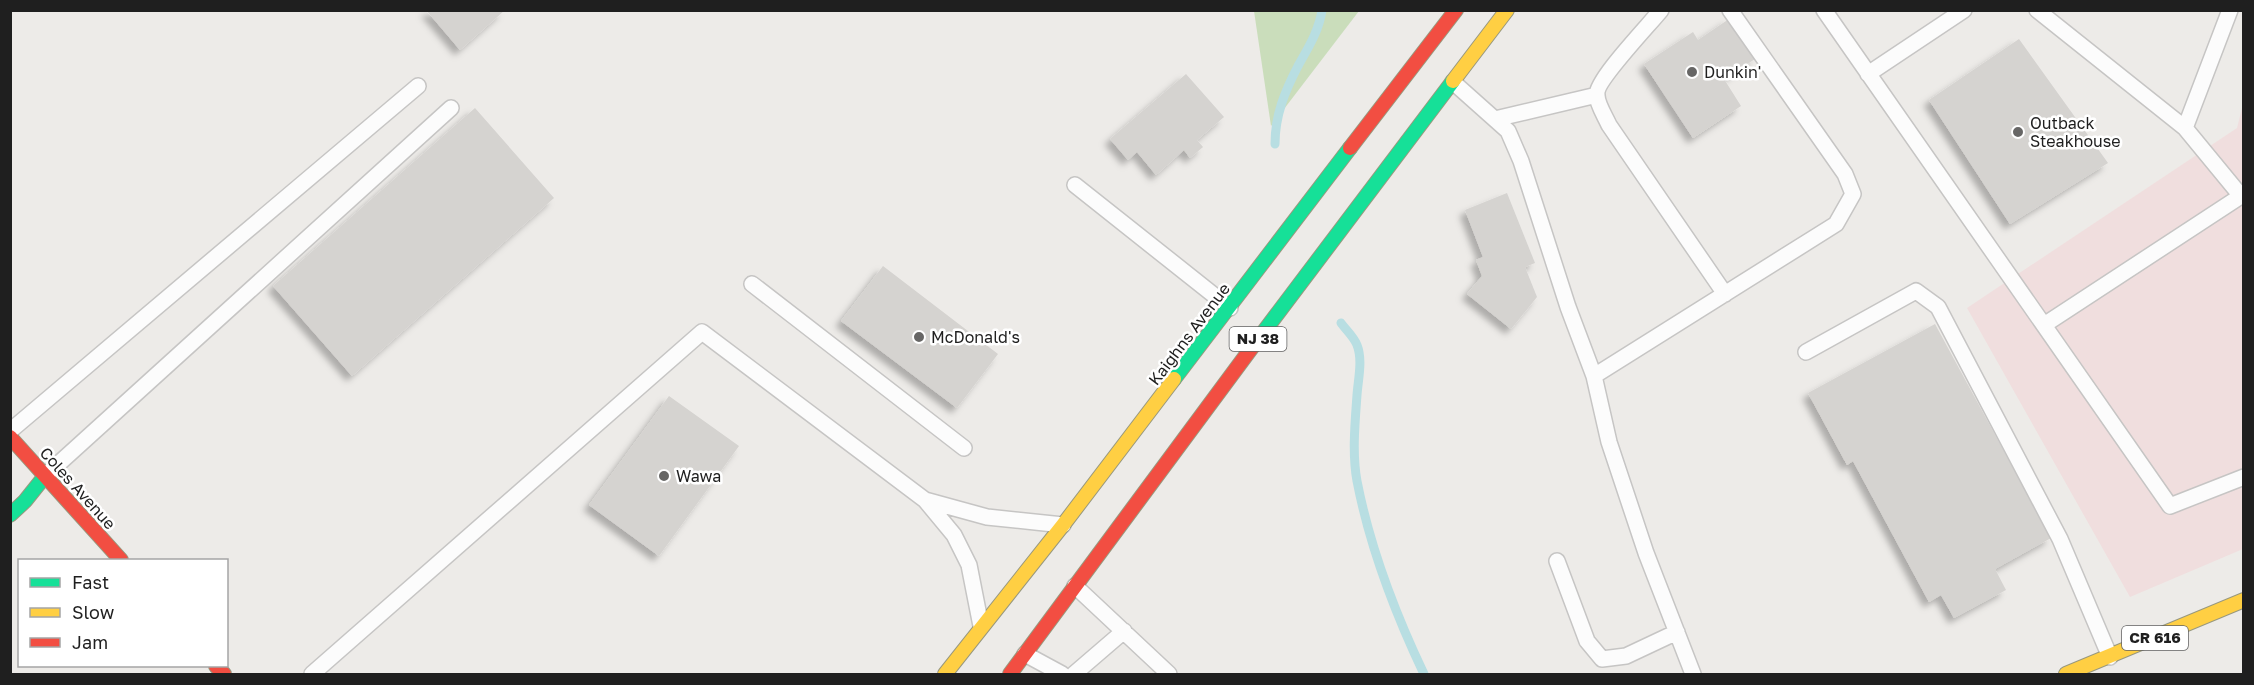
<svg xmlns="http://www.w3.org/2000/svg" width="2254" height="685" font-family="'Golos Text',sans-serif">
<defs>
<filter id="shadow"><feDropShadow dx="-5.5" dy="5.5" stdDeviation="3" flood-color="#0004"/></filter>
</defs>
<rect width="100%" height="100%" fill="#edebe8"/>
<path fill="#f0dede" d="M2243 104V549L2130 597 1967 308 2237 128Z"/>
<path fill="#caddbb" d="M1254 11H1359L1271 126Z"/>
<g fill="none" stroke-linecap="round" stroke-linejoin="round">
<path stroke="#b8dee2" stroke-width="9" d="M1275 144C1275 115 1285 91 1298 66 1308 48 1319 31 1322 10
M1341 323C1346 330 1354 337 1357 345 1363 360 1358 380 1357 395 1355 423 1352 454 1357 481 1370 548 1395 613 1424 674"/>
</g>
<path fill="#d5d3d0" filter="url(#shadow)" d="M426 10H505L460 50Z
M1729 19 1755 59 1724 79 1741 106 1693 138 1644 64 1693 32 1698 40Z
M2019 39 2108 163 2010 224 1929 100Z
M1186 74 1224 117 1197 140 1203 147 1190 158 1184 150 1156 175 1137 152 1128 160 1110 139Z
M475 108 554 198 352 376 273 286Z
M1507 193 1535 263 1525 267 1537 297 1511 329 1467 294 1482 276 1476 260 1483 257 1465 210Z
M883 266 998 354 957 408 841 321Z
M1935 324 2051 538 1995 569 2006 590 1954 618 1941 595 1929 602 1853 461 1847 465 1808 393Z
M669 396 739 446 659 556 589 505Z"/>
<g fill="none" stroke-linecap="round" stroke-linejoin="round">
<g stroke="#c6c5c4" stroke-width="18">
<path id="lane" d="M1661 10C1650 24 1595 81 1597 95 1597 104 1605 116 1609 125L1725 294
M1824 10 2170 506 2244 477
M2037 10 2185 128 2230 10
M1868 74 1964 10
M1453 82 1508 131 1521 161 1568 307 1594 376 1609 442 1646 553 1693 674
M1495 119 1597 95
M2185 128 2241 196
M1075 185 1230 308
M752 284 964 448
M2044 325 2244 194
M1806 352 1916 291 1938 307 2060 539 2110 657
M1594 376 1836 224 1853 194 1845 174 1730 10
M10 431 418 86
M45 476 451 108
M925 500 987 517 1063 525
M1557 561 1587 641 1602 659 1626 656 1677 632
M1075 586 1169 674
M1025 654 1062 674
M312 674 702 332 925 500 954 535 969 565 981 626
M1074 674 1124 631"/>
</g>
<g stroke="#98987e" stroke-width="16">
<path id="fast" d="M1253 346 1453 81
M1174 379 1350 148
M10 515 25 501 45 476"/>
</g>
<g stroke="#98987e" stroke-width="16">
<path id="slow" d="M1453 81 1507 10
M945 674 1063 525 1174 379
M2066 674 2244 600"/>
</g>
<g stroke="#98987e" stroke-width="16">
<path id="jam" d="M1350 148 1456 10
M10 437 121 560
M216 666 224 674
M1010 674 1253 346"/>
</g>
<use href="#lane" stroke="#fcfcfc" stroke-width="15"/>
<use href="#fast" stroke="#16e098" stroke-width="14"/>
<use href="#slow" stroke="#ffcf43" stroke-width="14"/>
<use href="#jam" stroke="#f24e42" stroke-width="14"/>
</g>
<g fill="#676665" stroke="#fff" stroke-width="2">
<circle cx="1692" cy="72" r="6"/>
<circle cx="2018" cy="132" r="6"/>
<circle cx="919" cy="337" r="6"/>
<circle cx="664" cy="476" r="6"/>
</g>
<g text-anchor="middle" stroke-width="5" stroke-linejoin="round" paint-order="stroke">
<g fill="#fff" stroke="#626262" stroke-width="1.5">
<rect x="1229.5" y="327" width="57" height="24" rx="4.5"/>
<rect x="2122" y="626" width="66" height="24" rx="4.5"/>
</g>
<g font-size="15" font-weight="bold" fill="#1f1f1f">
<text x="1258" y="344">NJ 38</text>
<text x="2155" y="643">CR 616</text>
</g>
<g font-size="16" fill="#1f1f1f" stroke="#fff" text-anchor="start">
<text x="1704" y="78">Dunkin'</text>
<text x="2030" y="129">Outback<tspan x="2030" dy="18">Steakhouse</tspan></text>
<text x="931" y="343">McDonald's</text>
<text x="676" y="482">Wawa</text>
</g>
<g font-size="16" fill="#1f1f1f" stroke="#fff">
<text transform="translate(1189 334) rotate(-53)" y="6">Kaighns Avenue</text>
<text transform="translate(78 488) rotate(48)" y="6">Coles Avenue</text>
</g>
</g>
<rect width="2254" height="685" fill="none" stroke="#1f1f1f" stroke-width="24"/>
<rect x="18" y="559" width="210" height="108" fill="#ffffff" stroke="#a5a5a5" stroke-width="1.5"/>
<rect x="30" y="578" width="30" height="9" fill="#16e098" stroke="#a5a5a5" stroke-width="1.5"/>
<text x="72" y="589" font-size="18" fill="#1f1f1f">Fast</text>
<rect x="30" y="608" width="30" height="9" fill="#ffcf43" stroke="#a5a5a5" stroke-width="1.5"/>
<text x="72" y="619" font-size="18" fill="#1f1f1f">Slow</text>
<rect x="30" y="638" width="30" height="9" fill="#f24e42" stroke="#a5a5a5" stroke-width="1.5"/>
<text x="72" y="649" font-size="18" fill="#1f1f1f">Jam</text>
</svg>
